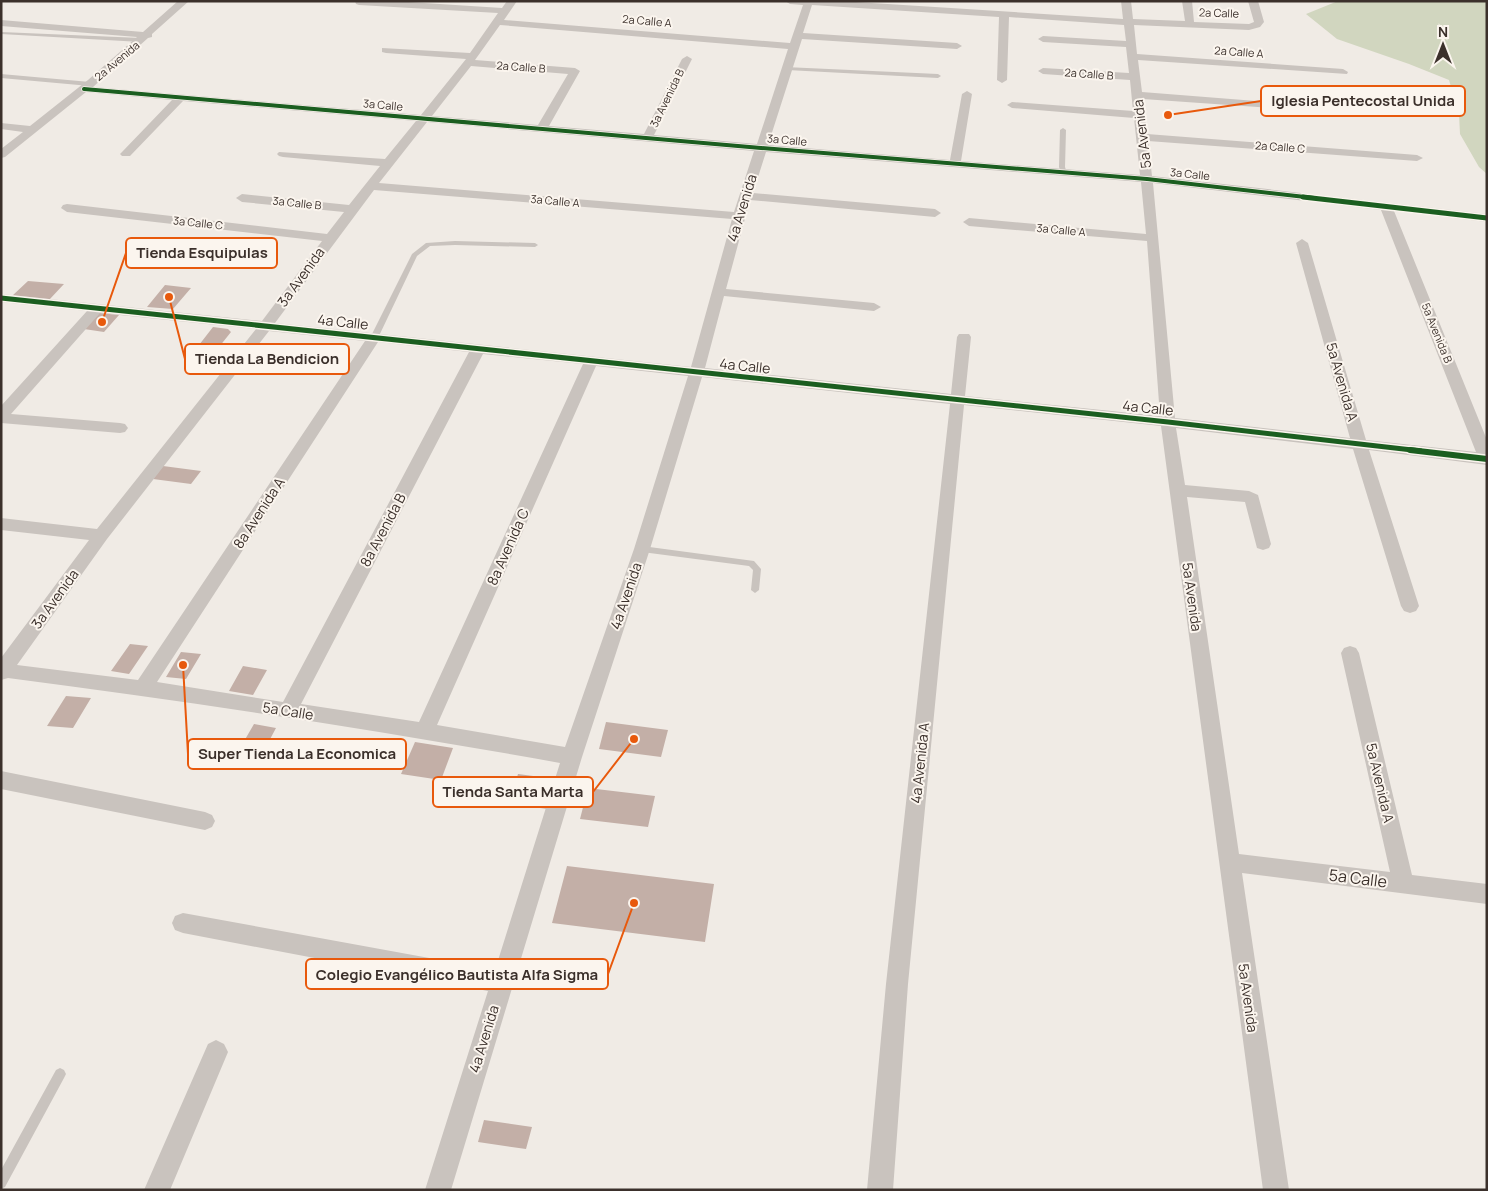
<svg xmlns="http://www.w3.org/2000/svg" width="1488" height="1191" font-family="Manrope,sans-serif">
<rect width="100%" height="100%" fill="#f0ebe5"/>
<path fill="#d1d6bf" d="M1338 1H1487V174L1479 167 1460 134 1459 114 1449 80 1409 64 1337 39 1306 14Z"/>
<path fill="#c3afa7" d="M28 281 64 284 49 300 12 296Z
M165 285 191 288 173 309 147 307Z
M99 313 119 315 104 332 84 329Z
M213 327 228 329 231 332 219 347 199 345Z
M163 466 201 471 191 484 153 479Z
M130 644 148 646 129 674 111 671Z
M181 652 201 654 186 679 166 677Z
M243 666 267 670 253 695 229 691Z
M66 696 91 698 73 728 47 726Z
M606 722 668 730 661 757 599 749Z
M254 724 276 728 260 758 236 755Z
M415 742 453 748 441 780 401 774Z
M518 774 556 779 548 809 509 804Z
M588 788 655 796 648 827 580 819Z
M567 866 714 884 705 942 552 923Z
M484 1120 532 1127 526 1149 478 1142Z"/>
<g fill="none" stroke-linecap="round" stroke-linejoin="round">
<path fill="#c9c3be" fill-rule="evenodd" d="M1 32 141 38 144 40 141 42 1 34Z
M785 67 938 74 941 76 938 78 787 70 784 68Z
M1 74 90 82 93 84 90 86 1 78Z
M1063 128 1066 130 1065 167 1067 173 1064 175 1061 173 1059 167 1060 130Z
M455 241 535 243 538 245 535 247 455 245 430 246 417 256 378 338 376 339H372L370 338 412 254 426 243Z
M642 546 754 561 761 569 759 590 755 593 751 590 753 570 749 566 642 552 638 549Z
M60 1068 64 1070 66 1074 64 1078 5 1187 1 1189V1170L56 1070Z"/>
<path fill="#c9c3be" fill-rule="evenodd" d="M178 1H189L152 34V37L148 38 93 87 421 115 466 59 386 53 382 52V48L470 53 498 13 359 5 356 4 355 1H393L502 8 507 1H517L504 20 790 43 803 5 790 4 785 1H840L1123 19 1121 1H1131L1133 19 1185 21 1182 1H1192L1194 22 1249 24 1254 22 1248 1H1258L1264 22 1260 27 1249 30 1134 25 1137 54 1343 69 1348 72 1347 74 1138 60 1142 92 1371 110 1376 113 1375 115 1143 99 1147 134 1417 155 1423 158 1417 161 1148 141 1152 176 1487 214V222L1394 211 1487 440V465L1369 450 1419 606 1416 611 1410 613 1404 611 1401 606 1353 449 1176 428 1185 485 1249 491 1258 495 1271 544 1269 548 1263 550 1257 548 1245 502 1187 497 1239 854 1390 872 1341 653 1344 648 1350 646 1356 648 1359 653 1412 875 1487 884V904L1242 873 1289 1190H1263L1161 426 964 405 908 984 893 1190H867L886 984 950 404 702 377 650 549 582 757 451 1190H425L488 991 183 933 175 930 172 923 175 916 183 913 495 970 560 763C377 730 193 702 8 678L1 680V658L89 540 1 530V518L97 529 256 329 100 313 11 414 120 423 125 424 128 428 125 432 120 433 1 423V406L87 311 1 302V294L262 321 322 241 67 212 61 208 63 205 67 204 327 234 344 212 242 202 236 198 242 194 349 205 380 166 283 157 279 156 277 154 279 152 385 159 416 121 183 101 130 156H122L120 154 122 152 172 100 86 92 5 157 1 158V149L23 132 1 129V123L30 126 88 80 137 37 1 26V20L143 32ZM812 5 999 17 997 80 1002 83 1007 80 1009 17 1124 25 1126 41 1043 36 1038 39 1043 42 1126 47 1129 73 1043 68 1038 71 1043 74 1130 80 1133 111 1012 102 1007 105 1012 108 1134 118 1140 175 961 161 972 94 967 91 962 94 950 160 768 145 802 39 957 49 962 46 957 43 803 33ZM500 25 788 49 757 144 654 135 692 59 687 56 682 59 644 134 549 126 580 71 575 68 475 60ZM471 66 568 74 538 125 432 116ZM427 122 754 151 734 212 379 183ZM766 152 1141 182 1146 234 969 218 963 222 969 226 1147 241 1160 416 965 396 971 337 969 334H959L957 337 951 394 705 368 724 296 874 311 881 307 874 303 726 289 750 200 935 217 941 213 935 209 753 193ZM1153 183 1381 210 1476 452 1366 440 1308 243 1302 239 1296 243 1350 438 1175 418ZM374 190 732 219 691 367 275 323ZM269 331 365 341 138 680 17 665 107 539ZM378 342 469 352 283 702 157 682ZM483 354 583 364 419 722 301 704ZM596 366 688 376 634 549 565 747 437 725Z
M1 771 205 812 212 815 215 821 212 827 205 830 1 789Z
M216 1040 224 1044 228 1052 170 1190H144L208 1044Z"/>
<g stroke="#fbf5ee" stroke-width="5.5">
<path id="cycleway-far2" d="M84 89 761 148 1147 179 1314 198"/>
</g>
<g stroke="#fbf5ee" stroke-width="8">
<path id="cycleway-far1" d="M1303 197 1487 218
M1 298 1168 422 1421 451"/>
</g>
<g stroke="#fbf5ee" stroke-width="9">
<path id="cycleway" d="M1410 450 1487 459"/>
</g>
<use href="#cycleway-far2" stroke="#1b5e20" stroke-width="4"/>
<use href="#cycleway-far1" stroke="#1b5e20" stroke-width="5"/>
<use href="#cycleway" stroke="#1b5e20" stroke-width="6"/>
</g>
<g text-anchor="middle" stroke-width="4" stroke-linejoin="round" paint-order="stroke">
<g font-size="11" fill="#3b302b" stroke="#fbf5ee">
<text transform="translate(1219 13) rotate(2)" y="4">2a Calle</text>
<text transform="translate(647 21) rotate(5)" y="4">2a Calle A</text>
<text transform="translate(1239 52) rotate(4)" y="4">2a Calle A</text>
<text transform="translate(117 61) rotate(-40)" y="4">2a Avenida</text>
<text transform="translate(521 67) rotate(4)" y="4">2a Calle B</text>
<text transform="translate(1089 74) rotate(4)" y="4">2a Calle B</text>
<text transform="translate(667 98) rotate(-64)" y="4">3a Avenida B</text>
<text transform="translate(383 105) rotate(5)" y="4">3a Calle</text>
<text transform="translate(787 140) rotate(5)" y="4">3a Calle</text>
<text transform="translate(1280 147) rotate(4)" y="4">2a Calle C</text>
<text transform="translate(1190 174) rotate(6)" y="4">3a Calle</text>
<text transform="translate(555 201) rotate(5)" y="4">3a Calle A</text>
<text transform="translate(297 203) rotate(6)" y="4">3a Calle B</text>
<text transform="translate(198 223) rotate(6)" y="4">3a Calle C</text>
<text transform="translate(1061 230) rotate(5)" y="4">3a Calle A</text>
<text transform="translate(1437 333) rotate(68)" y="4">5a Avenida B</text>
</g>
<g font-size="14" fill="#3b302b" stroke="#fbf5ee">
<text transform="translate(1142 134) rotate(-97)" y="5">5a Avenida</text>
<text transform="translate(742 208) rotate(-73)" y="5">4a Avenida</text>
<text transform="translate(301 277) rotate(-54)" y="5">3a Avenida</text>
<text transform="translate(343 322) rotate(6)" y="5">4a Calle</text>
<text transform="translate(745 366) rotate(6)" y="5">4a Calle</text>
<text transform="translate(1342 382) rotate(74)" y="5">5a Avenida A</text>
<text transform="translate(1148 408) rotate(6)" y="5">4a Calle</text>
<text transform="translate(259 513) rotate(-57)" y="5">8a Avenida A</text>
<text transform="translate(383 530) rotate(-62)" y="5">8a Avenida B</text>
<text transform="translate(508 547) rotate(-66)" y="5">8a Avenida C</text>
<text transform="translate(626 596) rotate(-71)" y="5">4a Avenida</text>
<text transform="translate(1192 597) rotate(82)" y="5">5a Avenida</text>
<text transform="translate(55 599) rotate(-54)" y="5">3a Avenida</text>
<text transform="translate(288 711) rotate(9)" y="5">5a Calle</text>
<text transform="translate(920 763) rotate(-84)" y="5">4a Avenida A</text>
<text transform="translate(1380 783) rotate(77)" y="5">5a Avenida A</text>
<text transform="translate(1248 998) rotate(82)" y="5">5a Avenida</text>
<text transform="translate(484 1039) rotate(-73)" y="5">4a Avenida</text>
</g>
<g font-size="16" fill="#3b302b" stroke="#fbf5ee">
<text transform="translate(1358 878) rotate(7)" y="6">5a Calle</text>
</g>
</g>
<path fill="none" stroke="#e8590c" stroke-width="2" d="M1168 115L1261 101M102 322L126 253M169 297L185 359M183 665L188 754M634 739L593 792M634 903L608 974"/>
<g fill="#e8590c" stroke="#fbf5ee" stroke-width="2">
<circle cx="1168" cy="115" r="5"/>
<circle cx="102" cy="322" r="5"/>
<circle cx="169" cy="297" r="5"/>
<circle cx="183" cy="665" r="5"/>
<circle cx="634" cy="739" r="5"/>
<circle cx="634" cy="903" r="5"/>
</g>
<g fill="#fbf5ee" stroke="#e8590c" stroke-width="2">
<rect x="1261" y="86" width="204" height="30" rx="5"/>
<rect x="126" y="238" width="151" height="30" rx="5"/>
<rect x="185" y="344" width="164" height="30" rx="5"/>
<rect x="188" y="739" width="218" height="30" rx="5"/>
<rect x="433" y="777" width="160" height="30" rx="5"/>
<rect x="306" y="959" width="302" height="30" rx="5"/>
</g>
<g font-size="15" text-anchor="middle" font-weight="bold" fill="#3b302b">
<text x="1363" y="106">Iglesia Pentecostal Unida</text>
<text x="202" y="258">Tienda Esquipulas</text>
<text x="267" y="364">Tienda La Bendicion</text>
<text x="297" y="759">Super Tienda La Economica</text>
<text x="513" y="797">Tienda Santa Marta</text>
<text x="457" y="980">Colegio Evangélico Bautista Alfa Sigma</text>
</g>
<rect width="1488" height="1191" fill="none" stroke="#3b302b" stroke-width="5"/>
<g transform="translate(1443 45)" stroke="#fbf5ee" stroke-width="4" paint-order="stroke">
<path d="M0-4L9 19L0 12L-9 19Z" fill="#3b302b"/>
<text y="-8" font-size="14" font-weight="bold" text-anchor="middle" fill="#3b302b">N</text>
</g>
</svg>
